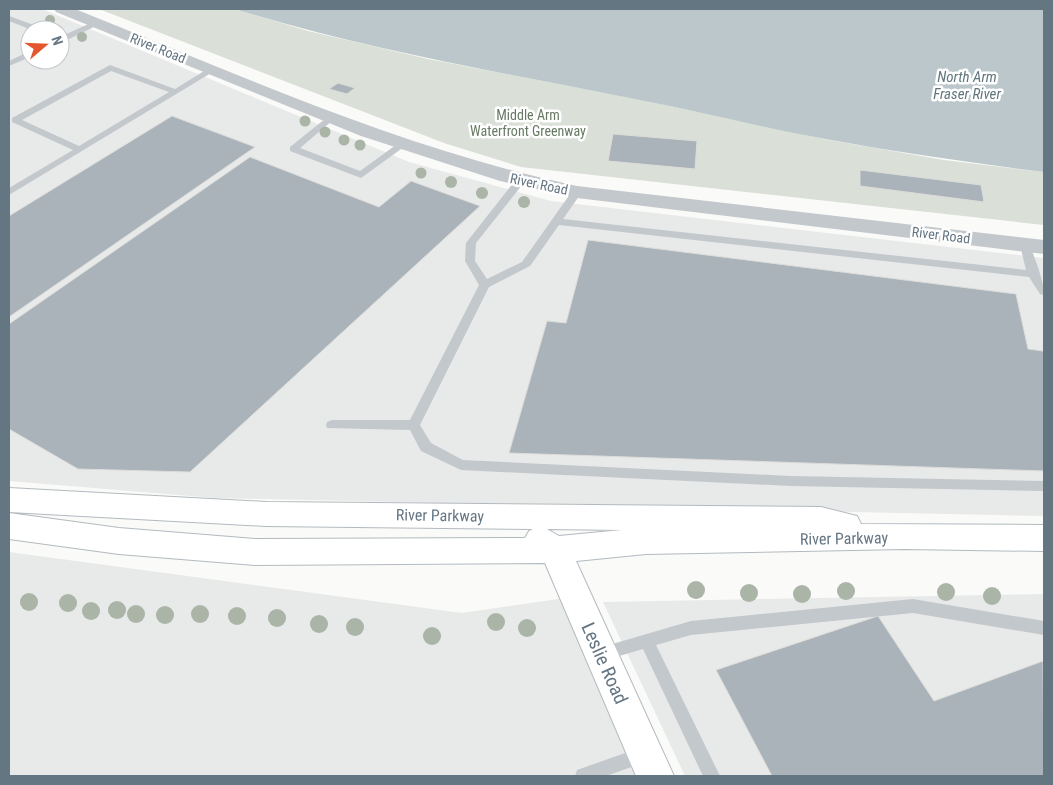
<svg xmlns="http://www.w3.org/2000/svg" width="1053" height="785" font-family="'Roboto Condensed',sans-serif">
<rect width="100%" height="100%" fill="#fafaf8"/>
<path fill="#e8e9e9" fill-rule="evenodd" d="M9 9H42L409 162 551 201 1044 258V516L214 498 9 481ZM30 30H60V60H30Z
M9 552 462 613 586 595 654 776H9Z
M1044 594V776H685L603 602Z"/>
<path fill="#dadfd7" d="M99 9H235L308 31 428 59 642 100 829 140 944 160 1044 172V225L521 167 444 143Z"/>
<path fill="#bbc7cb" d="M235 9H1044V172C973 163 902 153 831 140 767 129 704 112 640 100 504 73 367 50 235 9Z"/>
<path fill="#aab3b9" stroke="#dcdcda" d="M338 83 355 88 347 94 329 89Z
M172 116 255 147 9 317V216Z
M613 134 697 141 695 169 608 161Z
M250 157 379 207 411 181 480 206 190 472 78 469 9 429V324Z
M860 170 981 185 984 202 860 186Z
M588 240 1016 294 1028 349 1043 351 1044 355V471L509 453 547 321 566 323Z
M878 616 934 701 1043 661 1044 776H772L716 670Z"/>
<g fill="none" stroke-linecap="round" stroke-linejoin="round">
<g stroke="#b3babf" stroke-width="2">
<path id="secondary" d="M9 488 266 502 821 507 857 516 861 524 1044 525V551L904 549 646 554 576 561 674 776H636L545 563 255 565 119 554 9 539V513L119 528 255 539 525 538 529 531 533 529 266 526 9 512ZM547 529 622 530 559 536Z"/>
</g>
<path fill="#c3c8cc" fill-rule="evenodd" d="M9 16 42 28 43 30H32L9 21Z
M95 21 102 23 65 41H60V37Z
M30 51V57L9 66V61Z
M110 65 175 89 209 68 216 70 9 195V188L73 150 12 122V118ZM111 71 169 92 79 146 22 120Z
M330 115 333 116V120L300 148 360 171 400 142 403 141 408 144 361 178 290 151V147Z
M521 177 526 180 476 243 475 261 487 279 522 262 573 190 577 189 582 192 563 219 1026 270 1020 245 1025 242 1030 245C1035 260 1044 280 1044 295L1040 294 1029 277 559 225 530 266 489 287 420 425 431 443 463 460 791 476 1044 481V491L791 486 461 470 421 451 410 430 327 428 326 425 327 422 332 420H410L479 285 465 261 466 243 517 178Z
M913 599 1044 621V635L913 613 691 635 656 645 720 776H703L643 649 602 661 596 659 594 654 596 649 602 647 691 621Z
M645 746 651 748 653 754 651 760 606 776H575L577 770Z"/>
<path fill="#c3c8cc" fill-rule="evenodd" d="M54 9H75C240 75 403 149 577 186L1044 240V254L577 198 500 181 361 136 56 12Z"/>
<use href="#secondary" fill="#fff" fill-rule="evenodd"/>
</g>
<g fill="#aab4a7">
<circle cx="50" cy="20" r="5"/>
<circle cx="82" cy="37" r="5"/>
<circle cx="305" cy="121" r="5.5"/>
<circle cx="325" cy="132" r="5.5"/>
<circle cx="344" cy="140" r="5.5"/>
<circle cx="360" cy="145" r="5.5"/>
<circle cx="421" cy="173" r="5.5"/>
<circle cx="451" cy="182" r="6"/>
<circle cx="482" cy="193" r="6"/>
<circle cx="524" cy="202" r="6"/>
<circle cx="696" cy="590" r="9"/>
<circle cx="846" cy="591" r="9"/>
<circle cx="946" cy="592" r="9"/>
<circle cx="749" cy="593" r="9"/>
<circle cx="802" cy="594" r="9"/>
<circle cx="992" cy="596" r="9"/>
<circle cx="29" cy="602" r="9"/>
<circle cx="68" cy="603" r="9"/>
<circle cx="117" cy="610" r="9"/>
<circle cx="91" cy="611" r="9"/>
<circle cx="136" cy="614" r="9"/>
<circle cx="200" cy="614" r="9"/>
<circle cx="165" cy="615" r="9"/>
<circle cx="237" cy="616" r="9"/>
<circle cx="277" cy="618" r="9"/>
<circle cx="496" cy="622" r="9"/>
<circle cx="319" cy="624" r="9"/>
<circle cx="355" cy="627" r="9"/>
<circle cx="527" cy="628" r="9"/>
<circle cx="432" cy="636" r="9"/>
</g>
<g text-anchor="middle" stroke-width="5" stroke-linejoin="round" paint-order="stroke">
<g font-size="14" fill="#657683" stroke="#fff">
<text transform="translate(158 48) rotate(22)" y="5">River Road</text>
<text transform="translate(539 184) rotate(12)" y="5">River Road</text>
<text transform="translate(941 235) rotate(7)" y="5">River Road</text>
</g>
<g font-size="14" fill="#687a64" stroke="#fff">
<text x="528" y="120">Middle Arm<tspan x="528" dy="16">Waterfront Greenway</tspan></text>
</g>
<g font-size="15" font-style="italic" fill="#60757c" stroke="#fff">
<text x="967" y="82">North Arm<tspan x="967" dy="17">Fraser River</tspan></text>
</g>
<g font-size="16" fill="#657683" stroke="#fff">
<text transform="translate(440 515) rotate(1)" y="6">River Parkway</text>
<text transform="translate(844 538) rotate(-1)" y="6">River Parkway</text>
</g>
<g font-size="19" fill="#657683" stroke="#fff">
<text transform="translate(605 663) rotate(66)" y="7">Leslie Road</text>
</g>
</g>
<rect width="1053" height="785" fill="none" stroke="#657683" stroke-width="20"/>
<g transform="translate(45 45) rotate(71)"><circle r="24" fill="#ffffff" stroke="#c1c8cd"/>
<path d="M0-4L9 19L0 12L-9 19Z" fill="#e4572e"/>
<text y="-8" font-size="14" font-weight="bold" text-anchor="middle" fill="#657683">N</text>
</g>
</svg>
